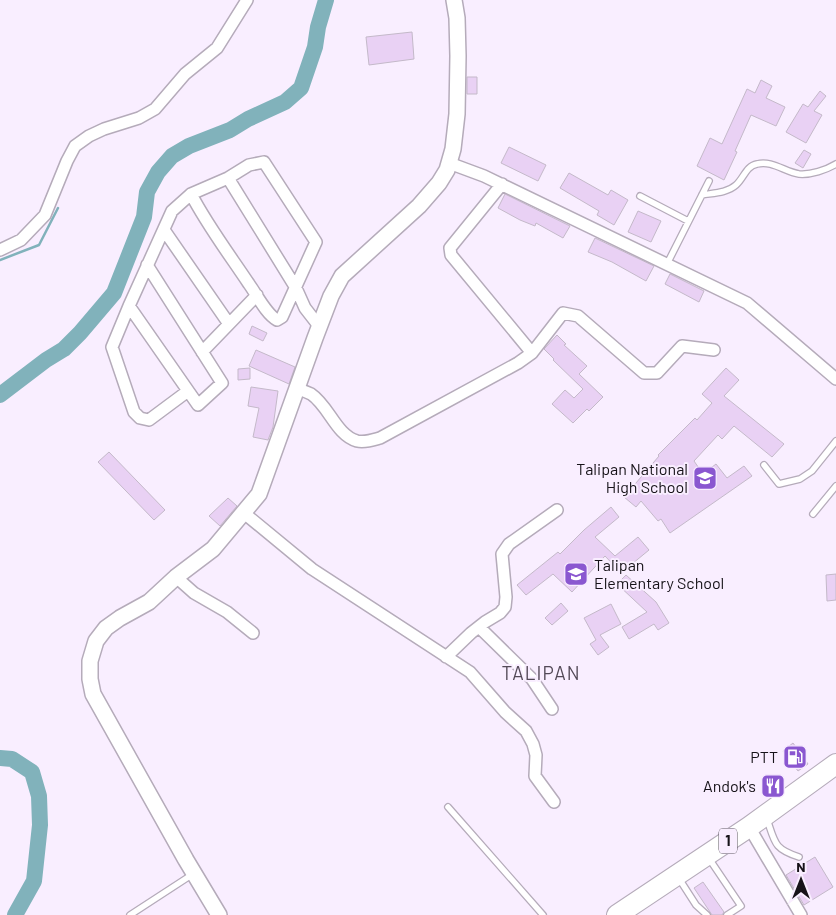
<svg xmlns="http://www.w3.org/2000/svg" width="836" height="915" font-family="Barlow,sans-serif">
<rect width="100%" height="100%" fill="#f9eeff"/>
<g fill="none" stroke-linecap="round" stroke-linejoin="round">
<path stroke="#81b2bb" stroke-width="2.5" d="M0 260 39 245 58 208"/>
<path stroke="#81b2bb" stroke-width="16" d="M0 395 46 360 64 349 80 333 114 293 144 217 147 192 158 172 172 156 189 146 230 130 248 119 285 102 301 88 315 47 318 27 326 0
M0 758 12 759 32 772 39 796 40 825 34 881 15 915"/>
</g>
<path fill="#e9d1f4" stroke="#c4b9c9" d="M412 32 414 59 369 65 366 37Z
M467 77H477V94H467Z
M761 80 772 86 766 98 785 107 776 126 751 115 735 151 737 152 724 180 697 166 710 138 722 144 747 89 755 93Z
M820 91 826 96 814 111 822 115 806 143 786 132 803 104 808 107Z
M509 147 546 165 538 181 501 163Z
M804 150 811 154 803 168 795 163Z
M569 173 608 195 611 190 628 200 614 225 597 215 599 211 560 188Z
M505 194 570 226 563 238 536 223 535 226 520 220 498 208Z
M638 211 661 221 651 242 628 232Z
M595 238 654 266 646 281 612 262 588 252Z
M670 274 704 291 699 302 665 284Z
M252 326 267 333 263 341 249 334Z
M557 335 566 344 564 345 587 366 579 374 603 397 589 411 587 409 573 423 552 404 565 390 574 398 583 389 553 360 554 359 544 349Z
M256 350 295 367 289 384 249 366Z
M250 368V379L238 380V369Z
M726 368 739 380 724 396 784 444 772 457 734 426 722 439 718 435 694 461 703 474 716 464 727 478 744 466 752 476 670 533 661 519 658 521 641 501 636 507 624 497 659 456 658 455 695 418 697 420 712 403 702 394Z
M251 387 278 391 273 427 268 440 253 437 259 408 248 406Z
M109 452 165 510 154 520 98 462Z
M228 498 237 506 220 526 209 516Z
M611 507 619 517 595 537 615 556 638 537 649 550 621 573 605 556 572 592 553 574 526 595 517 585 558 552 560 554 584 530Z
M836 574V600L827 601 826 575Z
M626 575 656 602 669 623 658 630 654 624 629 639 622 627 647 612 617 584Z
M561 603 568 611 552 625 545 618Z
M611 604 621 624 600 635 609 647 598 655 590 644 596 640 584 618Z
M793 743 808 764 798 771 783 751Z
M775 778 781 787 772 793 766 784Z
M815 857 833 887 804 905 786 875Z
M703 882 724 912 722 915H712L694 888Z"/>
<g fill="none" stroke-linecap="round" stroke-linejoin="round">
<g stroke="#b5abba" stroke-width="8">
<path id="lane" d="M702 195C713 193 727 193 736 185 744 178 746 166 757 164 772 160 785 172 799 174 811 175 826 170 836 164
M640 196 688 221
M667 264 709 181
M764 465 779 484 800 479 812 471 836 441
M813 514 836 486
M448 807 543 915
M767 819C775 843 774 849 799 857
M708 857 741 906 727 915
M678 877 696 905 707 915
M130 915 193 874"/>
</g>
<g stroke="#b5abba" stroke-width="14">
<path id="street" d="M449 163 484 176 747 303 836 379
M228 178 296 288 305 308 319 326
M164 230 229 324
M0 250 21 240 45 215 67 161 75 146 89 136 104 129 139 118 155 109 185 74 217 48 247 0
M147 265 222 383 198 405 129 306 172 211 191 194 228 178 249 165 264 162 316 242 282 317 277 320C266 314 257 295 249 284 229 254 207 225 191 194
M129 306 112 347 134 412 140 418 149 420 188 391
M202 352 257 295
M532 353 563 313 578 316 644 373H657L682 346 714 350
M297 389C301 390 307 392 311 394 329 406 336 435 357 441 365 443 373 440 380 438L518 363 532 353 451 255 450 248 502 184
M244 513 312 569 470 672 505 712 526 731 533 744 536 755 535 776 554 802
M176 577 194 593 227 612 253 633
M479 627 532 679 552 709
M446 657 471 633 485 622 500 613 505 607 506 597 502 554 509 544 557 510
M749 827 801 915"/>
</g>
<g stroke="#b5abba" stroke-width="18">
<path id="secondary" d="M219 915 186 860 93 694 90 679V661L96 641 106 628 120 618 149 602 176 577 213 549 259 494 315 338 331 296 342 276 419 206 439 183 447 170 453 149 457 114 458 56 457 18 454 0"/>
</g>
<g stroke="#b5abba" stroke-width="22">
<path id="highway" d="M617 915 749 827 836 764"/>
</g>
<use href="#lane" stroke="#fff" stroke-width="5.5"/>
<use href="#street" stroke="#fff" stroke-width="11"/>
<use href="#secondary" stroke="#fff" stroke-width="15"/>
<use href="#highway" stroke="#fff" stroke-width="20"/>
</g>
<defs>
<g id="school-square" transform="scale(1.25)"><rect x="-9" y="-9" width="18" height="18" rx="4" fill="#8a57d0" stroke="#f9eeff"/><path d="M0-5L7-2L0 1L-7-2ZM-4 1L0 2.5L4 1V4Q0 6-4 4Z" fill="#fff"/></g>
<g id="fuel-square" transform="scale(1.25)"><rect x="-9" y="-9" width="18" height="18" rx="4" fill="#8a57d0" stroke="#f9eeff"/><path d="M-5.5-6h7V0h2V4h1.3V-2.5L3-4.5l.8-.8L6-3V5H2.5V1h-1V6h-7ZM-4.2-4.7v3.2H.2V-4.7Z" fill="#fff"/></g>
<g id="restaurant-square" transform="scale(1.25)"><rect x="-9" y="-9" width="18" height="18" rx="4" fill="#8a57d0" stroke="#f9eeff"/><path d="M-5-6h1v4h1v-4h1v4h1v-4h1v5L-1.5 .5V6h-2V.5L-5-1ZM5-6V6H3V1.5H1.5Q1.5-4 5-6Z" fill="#fff"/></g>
</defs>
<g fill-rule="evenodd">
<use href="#school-square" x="705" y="478"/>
<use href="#school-square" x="576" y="574"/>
<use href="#fuel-square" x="795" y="757"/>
<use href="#restaurant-square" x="773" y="786"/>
</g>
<g text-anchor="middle" stroke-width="4" stroke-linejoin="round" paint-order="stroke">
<rect fill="#f9eeff" stroke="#5b555e" stroke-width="1" x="719" y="828.5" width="18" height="25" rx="4"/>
<g font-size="15" font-weight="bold" fill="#171319">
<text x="728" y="846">1</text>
</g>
<g font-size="16" fill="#171319" stroke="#f9eeff" text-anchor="end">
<text x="688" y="475">Talipan National<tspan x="688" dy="18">High School</tspan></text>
<text x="594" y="571" text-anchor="start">Talipan<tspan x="594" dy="18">Elementary School</tspan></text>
<text x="778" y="763">PTT</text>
<text x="756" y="792">Andok's</text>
</g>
<g font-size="19" letter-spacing="1" fill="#534957" stroke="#f9eeff">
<text x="541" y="680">TALIPAN</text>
</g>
</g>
<g transform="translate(801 880)" stroke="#f9eeff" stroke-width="4" paint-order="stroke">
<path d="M0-4L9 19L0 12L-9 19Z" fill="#171319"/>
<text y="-8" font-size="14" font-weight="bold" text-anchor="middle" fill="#171319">N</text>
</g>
</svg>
